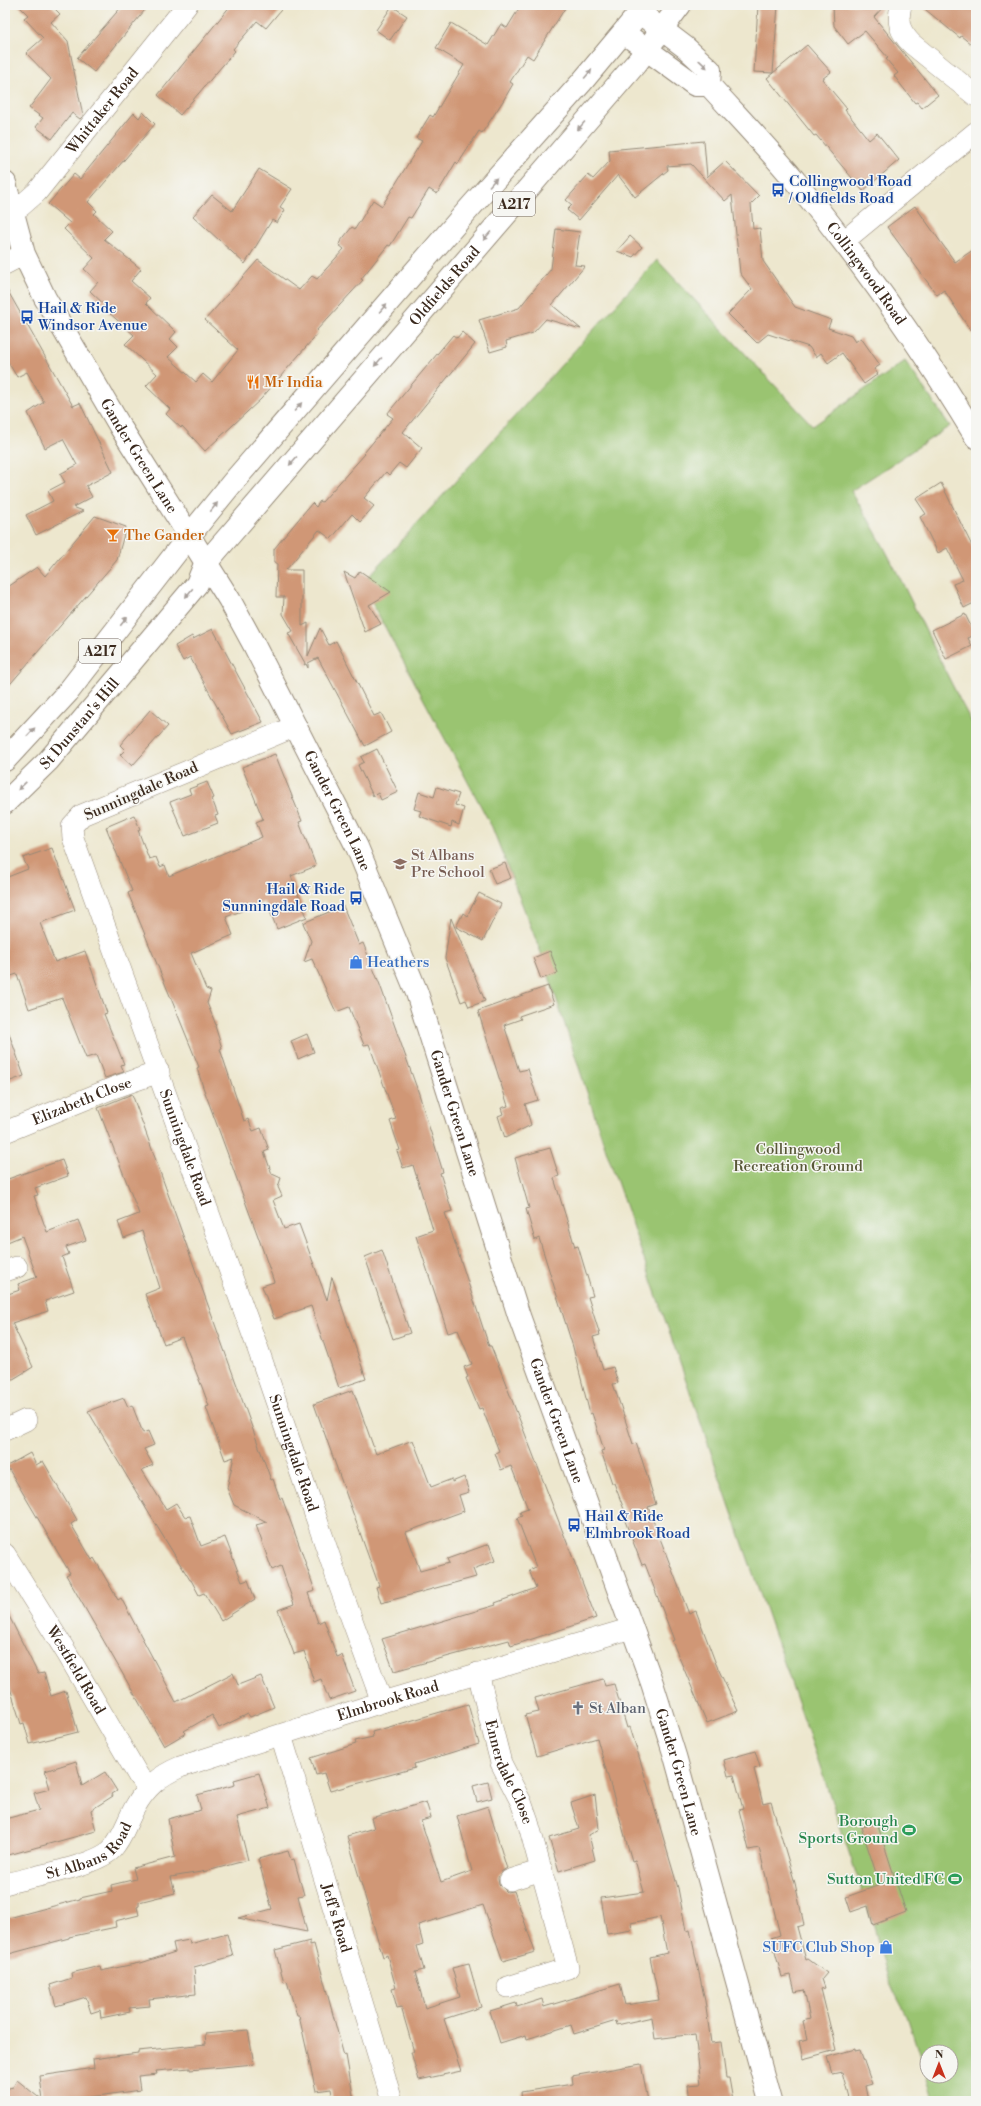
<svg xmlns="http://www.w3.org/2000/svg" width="981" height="2106" font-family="'Libre Bodoni',serif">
<rect width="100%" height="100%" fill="#f6f6f2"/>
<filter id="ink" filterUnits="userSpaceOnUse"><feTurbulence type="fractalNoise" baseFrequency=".025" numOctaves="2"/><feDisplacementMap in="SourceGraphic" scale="8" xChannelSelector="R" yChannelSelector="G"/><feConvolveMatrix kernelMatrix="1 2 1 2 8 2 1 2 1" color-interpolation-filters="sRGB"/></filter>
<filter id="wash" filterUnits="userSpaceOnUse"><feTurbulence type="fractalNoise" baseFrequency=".012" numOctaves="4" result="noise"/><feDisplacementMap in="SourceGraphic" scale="16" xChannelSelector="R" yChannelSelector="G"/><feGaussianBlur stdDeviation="0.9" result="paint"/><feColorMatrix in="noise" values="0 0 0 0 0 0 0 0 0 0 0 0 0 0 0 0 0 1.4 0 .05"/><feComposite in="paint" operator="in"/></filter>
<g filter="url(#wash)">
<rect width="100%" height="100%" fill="#ede7ce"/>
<path fill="#9ac471" stroke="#6a7748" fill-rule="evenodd" d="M657 260 813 426 905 361 950 426 851 491C900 567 932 651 976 730V2101H934L907 2016 889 1982 874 1927 821 1769 606 1150 543 958 492 827 362 584ZM927 2052H951V2076H927Z"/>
<g id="blocks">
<path fill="#d09776" d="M18 5H51L60 14 51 22 68 41 83 116 80 119 72 113 52 139 36 127 43 118 29 108 51 79 26 53 43 38 24 18 28 15Z
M123 5H149L94 72 77 58Z
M231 5H285L266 28 257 21 233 49 235 51 180 115 158 95Z
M521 5H567L533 59 527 55 510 82 513 84 503 101 482 133 479 131 458 164 456 162 437 194 429 189 411 218 408 217 390 246 388 245 361 279 363 280 316 331 318 333 261 399 205 451 182 426 181 428 166 414 170 409 146 386 157 374 125 344 134 335 107 311 109 309 90 291 98 282 84 269 94 258 64 229 70 223 48 204 74 174 80 179 134 113 139 118 143 112 155 124 88 202 97 211 94 214 112 231 104 239 141 269 131 281 150 298 146 303 176 332 170 339 178 347 168 357 196 382 203 374 212 382 238 350 205 320 258 260 299 290 312 276 317 279 344 249 339 245 340 242 352 227 355 229 373 200 382 206 422 141 416 138 430 115 433 117 464 65 436 48 451 23 488 45 501 24 507 28Z
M758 5H778L773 73 807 45 831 72 822 79 847 109 845 110 869 140 877 133 899 160 863 191 816 135 814 136 767 78 773 73 754 72Z
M833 5H885L874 17 938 95 922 108 917 102 915 103 894 76 898 73 886 59 888 58 865 31 848 44 834 26Z
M920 5H976V48L961 36 960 38Z
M392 6 407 16 390 40 376 30Z
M704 141 707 177 725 161 759 196 751 204 753 229 760 228 763 261 795 307 831 320 828 328 851 336 855 342 861 338 880 365 874 369 878 374 864 384 842 353 828 363 821 353 816 357 809 347 768 334 757 343 728 314 752 289 740 273 732 195 725 201 691 164 667 166 668 170 635 197 618 175 579 220 567 210 572 205 566 200 588 175 593 179 610 161 609 150Z
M259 169 292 189 280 207 285 210 277 223 272 220 245 264 193 216 212 195 232 211Z
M915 206 955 262 976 248V339L944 290 937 295 887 227Z
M556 229 580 232 575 265 585 266 552 305 581 329 546 319 533 333 506 341 507 347 490 352 479 320 519 308 551 269Z
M630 236 642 247 633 257 617 251Z
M5 286 73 406 80 403 113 472 86 486 92 497 73 507 83 511 36 535 26 515 53 501 48 491 65 482 60 474 77 465 63 439 45 448 28 413 44 402 27 372 17 377 5 357Z
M462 332 475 344 403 432 422 448 406 468 399 463 389 475 386 472 364 498 374 506 360 522 352 514 331 539 319 530 286 570H302V626L308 623V656L320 628 329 645 336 641 374 716 381 713 391 732 365 746 318 658 308 663V668L306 664 304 665 305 663 288 633 293 631 283 614 284 597H276L277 563H274V549L312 503 316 507 320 501 322 502 365 454 364 453 393 418 387 414 453 335 457 338Z
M941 483 976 554V607L974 603 964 608 953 584 963 580 947 548 938 553 920 517 926 514 916 499Z
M95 516 126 527 117 560 5 690V589L37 567 45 576Z
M360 571 391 592 369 605 381 624 365 632 344 572 355 578Z
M965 614 975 635 968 638 972 646 946 659 932 630Z
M213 629 263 722 232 734 190 657 183 661 175 646 192 636 193 639Z
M150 710 168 726 132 766 120 755 125 750 120 745Z
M377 749 398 792 381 800 378 793 373 796 358 765 364 762 361 757Z
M275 754 302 821 299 822 316 866 291 876 307 917 277 929 269 909 267 910 264 902 226 917 233 935 191 953 206 989 211 991 207 1003 216 1025 215 1026 222 1048 220 1049 244 1121 248 1119 253 1131 261 1128 269 1150 264 1152 272 1174 281 1178 278 1187 282 1196 273 1200 284 1229 299 1224 327 1300 332 1277 366 1379 339 1388 311 1306 274 1319 262 1286 274 1282 259 1239 203 1087 197 1068 199 1067 128 893 132 891 106 827 134 815 140 829 138 830 149 859 156 857 160 867 165 865 169 876 262 837 256 822 263 819 242 767Z
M207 782 214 798 212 799 218 815 215 816 218 823 185 836 170 802 191 794 189 789Z
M437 787 459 794 455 805 464 808 459 825 452 822 451 827 419 816 421 811 414 809 419 792 434 797Z
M52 848 75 910 40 923 55 962 85 951 107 1013 104 1014 124 1064 121 1065 124 1072 105 1078 96 1055 86 1058 62 998 29 1009 17 974 5 978V878L28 869 23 858Z
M505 863 511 878 495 884 489 869Z
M479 893 501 904 483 941 456 927 463 913 467 916Z
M343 906 359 945 363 943 380 985 419 1094 443 1172 440 1173 452 1211 445 1213 489 1346H491L529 1444 596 1618 511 1646 509 1640 394 1671 382 1639 496 1605 495 1603 536 1588 529 1570 536 1567 517 1518 522 1516 520 1512 528 1509 511 1466 501 1470 495 1453 499 1451 482 1408 479 1409 466 1378 468 1377 464 1367 472 1364 458 1330 448 1333 416 1236 433 1230 413 1165 403 1168 397 1151 400 1150 390 1121 396 1119 369 1044 364 1045 349 1007 336 1012 312 959 304 962 311 941 303 923Z
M451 918 485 1001 469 1007 466 1000 461 1002 445 958Z
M550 951 558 973 541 979 533 958Z
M548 986 554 1004 519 1016 521 1019 504 1025 519 1071 528 1069 538 1100 525 1104 531 1125 505 1138 498 1116 503 1114 501 1108 508 1106 478 1011Z
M5 1028H7L24 1076 5 1083Z
M307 1034 314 1052 298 1059 291 1041Z
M132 1094 271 1480 273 1479 280 1499 282 1498 301 1550 315 1591 308 1593 318 1623 324 1620 337 1657 342 1655 355 1691 329 1700 321 1679 314 1682 304 1651 294 1654 278 1610 294 1604 281 1566 272 1570 256 1525 267 1522 234 1505 227 1488 234 1457 225 1460 206 1407 209 1406 202 1387 182 1337 164 1344 145 1294 160 1288 142 1231 124 1238 118 1222 139 1214 98 1108Z
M550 1148 559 1176 554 1178 575 1247 578 1246 593 1296 588 1297 600 1335 593 1337 603 1370 613 1367 618 1383 613 1384 621 1407 633 1444 636 1443 642 1460 656 1504 648 1507 689 1614 696 1611 716 1664 738 1711 707 1723 672 1641 674 1640 645 1564 642 1565 625 1521 628 1520 614 1483H612L601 1451 604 1450 592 1413 590 1414 573 1347 539 1238 535 1240 526 1209 529 1208 515 1158Z
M62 1160 68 1176 35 1188 38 1195 34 1196 47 1232 78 1220 86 1240 66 1247 69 1254 62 1257 74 1291 45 1301 48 1311 12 1323 33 1367 5 1384V1295L20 1290 18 1284 37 1277 22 1236 5 1243V1180Z
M382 1250 410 1333 393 1339 365 1257Z
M353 1390 376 1454 413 1440 431 1487 452 1479V1482L464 1477 469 1492 459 1495 464 1511 406 1532 420 1571 449 1563 447 1559 489 1544 495 1561 473 1569 476 1577 381 1603 376 1587 379 1586 314 1404Z
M124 1398 128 1407 132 1405 143 1433 148 1431 154 1445 144 1449 153 1465 142 1470 166 1509 176 1503 185 1517 190 1516 201 1546 225 1537 242 1582 248 1580 255 1599 221 1621 204 1593 199 1595 191 1580H190L150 1515 88 1411Z
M30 1453 36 1465 43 1461 77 1520 71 1524 92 1560 94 1558 118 1600 121 1598 176 1702 233 1673 238 1685 261 1676 274 1707 250 1717 248 1714 219 1728 212 1715 184 1731 186 1733 164 1746 66 1575 70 1573 7 1466Z
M5 1608 38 1674 44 1673 51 1696 66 1691 78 1732 30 1744 24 1723 21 1724 8 1681 5 1682Z
M603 1679 605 1686 614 1684 627 1728 630 1727 651 1796 678 1888 686 1931 690 1930 705 2001 711 2043 721 2042 726 2078H729L733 2101H690L688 2085 701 2084 695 2034 655 2039 652 2017 617 2025 616 2021 574 2034 571 2025 527 2039 526 2035 500 2043 490 2011 516 2003 517 2007 542 1999 544 2007 620 1984 625 2005 659 2000 650 1957 667 1953 660 1917 631 1923 632 1930 607 1934 601 1898 644 1892 635 1860 632 1861 597 1738 537 1756 525 1715 539 1712 535 1698Z
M468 1704 479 1744 414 1764 415 1768 330 1791 324 1773 316 1775 311 1758 356 1744 355 1741 373 1737 372 1732Z
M755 1751 760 1767 754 1769 763 1804 771 1802 795 1883 804 1925 797 1927 806 1960 808 1959 827 1973 822 1979 825 1988 821 1989 836 2050 803 2059 799 2041 807 2039 803 2021 810 2019 804 1990 795 1992 791 1975 782 1977 771 1938 780 1935 759 1848 749 1850 739 1810 743 1809 734 1775 728 1776 724 1760Z
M76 1761 82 1786 105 1772 117 1791 112 1794 113 1796 91 1810 96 1831 5 1856V1819L39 1810 34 1793 50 1789 45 1771Z
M259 1773 270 1808 237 1817 248 1860 207 1871 171 1877 175 1893 139 1902V1906L137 1907 139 1915 115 1921 116 1927 69 1937V1938L5 1955V1919L80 1899V1898L112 1891 111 1885 136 1879 133 1868 175 1857 168 1819 201 1810 197 1795 235 1785 234 1780Z
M488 1782 492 1798 477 1802 473 1786Z
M595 1795 599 1829 589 1835 595 1860 559 1871 549 1838 579 1829 571 1803Z
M426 1802 431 1818 421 1821 441 1882 472 1871 457 1816 488 1806 506 1866 507 1868 501 1872 498 1877 499 1884 507 1892 514 1891 535 1952 503 1961 483 1905 418 1925 423 1944 417 1946 424 1970 415 1972 425 2008 460 1997 452 1968 469 1964 481 2007 444 2019 461 2071 419 2080 411 2052H414L408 2031 401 2007 397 2008 392 1989 396 1988 387 1955 383 1957 347 1836 374 1828 371 1818Z
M877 1823 906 1912 873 1925 868 1906 851 1912 846 1897 880 1885 861 1827Z
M288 1851 291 1860 294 1859 304 1895 298 1896 307 1932 238 1918 272 1909 258 1859Z
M227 1934 233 1956 194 1967 196 1994 149 1999 150 2006 129 2008 130 2012 101 2018 100 2010 91 2013 86 1997 56 2006 50 1985 72 1978 71 1973 100 1966 101 1971 144 1962 175 1952 173 1943 189 1940 190 1944Z
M310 1941V1945L314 1944 344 2056 346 2055 354 2101H333L331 2089 316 2091 299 2016H297L287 1981 284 1982 275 1950Z
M248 2030 254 2064 190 2070V2068L156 2071 157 2074 138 2076 140 2090 76 2099V2101H5V2089L13 2087 17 2080 43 2101 40 2076 94 2068 93 2059 138 2053V2051L206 2044 205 2034Z
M855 2049V2051L860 2050 872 2084 865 2086 868 2101H850L842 2072 832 2074 827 2057Z
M641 2064 648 2101H522L521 2092 573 2084 572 2076Z"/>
</g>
</g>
<g filter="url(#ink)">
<use href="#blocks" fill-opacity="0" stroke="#948876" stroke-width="1"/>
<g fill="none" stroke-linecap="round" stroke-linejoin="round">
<g stroke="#948876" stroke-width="22">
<g id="street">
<path d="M901 5C897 23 899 31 912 44L976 96"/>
<path id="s1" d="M11 209 21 206 37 192 187 5"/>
<path d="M844 241 976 132"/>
<path d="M5 264 24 254"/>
<path id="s2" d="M296 726 82 815 72 826 73 838 258 1349 340 1587 382 1702"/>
<path id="s3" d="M5 1132 113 1088 159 1072"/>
<path d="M5 1271 17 1267"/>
<path d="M5 1430 26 1420"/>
<path id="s4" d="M5 1554 68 1655 139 1777 148 1786"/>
<path id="s5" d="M478 1673 501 1763 521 1802 528 1822 568 1968 508 1987"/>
<path id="s6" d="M281 1735 392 2101"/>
<path d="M510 1880 542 1870"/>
<path id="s7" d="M5 1884C30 1877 96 1866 112 1849 123 1837 127 1821 135 1807 146 1787 159 1776 180 1767L382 1702 632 1628"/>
</g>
</g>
<g stroke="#948876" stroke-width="24">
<g id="secondary">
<path id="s8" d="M640 13 685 47 710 70 709 85C738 117 769 149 796 182 863 263 922 348 976 437"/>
<path d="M624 33 695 85H709"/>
<path id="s9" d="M5 183 24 254 45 298 121 428 229 599 253 643 357 847 417 993 519 1316 652 1683 675 1756 770 2101"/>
</g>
</g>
<g stroke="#948876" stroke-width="24">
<g id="highway">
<path d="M5 760 68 692 189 536 233 482 467 211 581 83 646 5"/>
<path id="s10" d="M5 803 48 761 197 584 205 564 638 61 680 5"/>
</g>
</g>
<use href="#street" stroke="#fff" stroke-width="21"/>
<use href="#secondary" stroke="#fff" stroke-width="22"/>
<use href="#highway" stroke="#fff" stroke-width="22"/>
</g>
<defs><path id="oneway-solid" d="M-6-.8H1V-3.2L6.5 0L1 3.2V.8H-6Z"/></defs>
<g fill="#a79f9a">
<use href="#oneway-solid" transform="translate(703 64) rotate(44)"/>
<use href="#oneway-solid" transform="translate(588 74) rotate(-50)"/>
<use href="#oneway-solid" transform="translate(581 126) rotate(131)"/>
<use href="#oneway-solid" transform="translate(493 182) rotate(-48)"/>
<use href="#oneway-solid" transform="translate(487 236) rotate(131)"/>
<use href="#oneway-solid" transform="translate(383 308) rotate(-49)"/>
<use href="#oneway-solid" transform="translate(378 362) rotate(131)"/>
<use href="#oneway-solid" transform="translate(298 407) rotate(-49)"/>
<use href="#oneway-solid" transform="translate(293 461) rotate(131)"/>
<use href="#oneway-solid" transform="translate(214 507) rotate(-52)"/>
<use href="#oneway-solid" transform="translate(189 593) rotate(129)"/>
<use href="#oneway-solid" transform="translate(124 621) rotate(-52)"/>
<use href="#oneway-solid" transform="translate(31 732) rotate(-47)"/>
<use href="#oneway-solid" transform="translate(22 786) rotate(136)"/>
</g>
</g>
<defs>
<g id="bus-bare" transform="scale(1.08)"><path d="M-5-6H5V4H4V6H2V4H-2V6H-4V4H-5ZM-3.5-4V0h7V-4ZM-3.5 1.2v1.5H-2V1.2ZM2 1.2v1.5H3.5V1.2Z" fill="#1a4fb4" stroke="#f6f6f2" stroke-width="2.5" paint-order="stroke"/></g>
<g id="restaurant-bare" transform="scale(1.08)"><path d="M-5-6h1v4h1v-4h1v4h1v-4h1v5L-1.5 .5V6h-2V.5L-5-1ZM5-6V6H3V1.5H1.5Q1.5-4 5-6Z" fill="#e8710a" stroke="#f6f6f2" stroke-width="2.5" paint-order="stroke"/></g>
<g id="bar-bare" transform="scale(1.08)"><path d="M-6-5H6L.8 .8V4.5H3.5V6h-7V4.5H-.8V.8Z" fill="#e8710a" stroke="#f6f6f2" stroke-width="2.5" paint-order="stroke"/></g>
<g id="school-bare" transform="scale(1.08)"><path d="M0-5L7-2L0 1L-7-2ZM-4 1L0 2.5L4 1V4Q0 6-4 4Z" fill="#8d6e63" stroke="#f6f6f2" stroke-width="2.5" paint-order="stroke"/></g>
<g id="shop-bare" transform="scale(1.08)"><path d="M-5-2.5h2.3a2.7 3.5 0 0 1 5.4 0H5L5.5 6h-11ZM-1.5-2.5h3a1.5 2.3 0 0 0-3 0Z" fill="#3f7fe0" stroke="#f6f6f2" stroke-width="2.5" paint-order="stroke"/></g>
<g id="church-bare" transform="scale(1.08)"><path d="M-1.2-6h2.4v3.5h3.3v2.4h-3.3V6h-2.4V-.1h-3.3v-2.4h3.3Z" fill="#6b7280" stroke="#f6f6f2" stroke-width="2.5" paint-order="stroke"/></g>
<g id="stadium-bare" transform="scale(1.08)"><path d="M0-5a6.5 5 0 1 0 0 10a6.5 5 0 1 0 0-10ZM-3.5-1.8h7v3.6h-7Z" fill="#2e9e5b" stroke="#f6f6f2" stroke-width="2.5" paint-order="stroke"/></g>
</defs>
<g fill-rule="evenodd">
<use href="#bus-bare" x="778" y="190"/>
<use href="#bus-bare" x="27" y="317"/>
<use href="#restaurant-bare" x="253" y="382"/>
<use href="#bar-bare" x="113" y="535"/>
<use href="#school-bare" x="400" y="864"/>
<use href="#bus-bare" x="356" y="898"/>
<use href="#shop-bare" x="356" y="962"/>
<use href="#bus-bare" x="574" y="1525"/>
<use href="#church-bare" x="578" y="1708"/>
<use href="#stadium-bare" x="909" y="1830"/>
<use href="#stadium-bare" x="955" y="1879"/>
<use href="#shop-bare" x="886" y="1947"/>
</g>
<g text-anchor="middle" stroke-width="3" stroke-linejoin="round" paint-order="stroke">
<g fill="#f6f6f2" stroke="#73675e" stroke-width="1">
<rect x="493" y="192" width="42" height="24" rx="3"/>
<rect x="79" y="639" width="42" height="24" rx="3"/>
</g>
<g font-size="14" font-weight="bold" fill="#3b2a1e">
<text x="514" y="209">A217</text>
<text x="100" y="656">A217</text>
</g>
<g font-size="15" fill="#3b2a1e" stroke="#f6f6f2">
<text dy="5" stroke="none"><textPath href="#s1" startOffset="136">Whittaker Road</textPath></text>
<text dy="5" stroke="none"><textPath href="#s8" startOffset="351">Collingwood Road</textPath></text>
<text dy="5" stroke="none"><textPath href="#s10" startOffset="680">Oldfields Road</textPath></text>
<text dy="5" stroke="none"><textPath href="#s9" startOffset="306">Gander Green Lane</textPath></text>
<text dy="5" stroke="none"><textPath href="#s10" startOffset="109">St Dunstan's Hill</textPath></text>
<text transform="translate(141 791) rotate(-24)" y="5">Sunningdale Road</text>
<text dy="5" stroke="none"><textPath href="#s9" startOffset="713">Gander Green Lane</textPath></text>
<text dy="5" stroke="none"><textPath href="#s3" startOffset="83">Elizabeth Close</textPath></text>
<text dy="5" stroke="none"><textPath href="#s9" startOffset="1038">Gander Green Lane</textPath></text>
<text dy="5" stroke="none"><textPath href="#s2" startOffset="588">Sunningdale Road</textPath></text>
<text dy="5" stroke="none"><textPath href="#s9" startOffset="1362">Gander Green Lane</textPath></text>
<text dy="5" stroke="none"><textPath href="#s2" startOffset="912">Sunningdale Road</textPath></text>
<text dy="5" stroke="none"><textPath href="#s4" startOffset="136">Westfield Road</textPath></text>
<text dy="5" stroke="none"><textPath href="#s7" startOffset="441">Elmbrook Road</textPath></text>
<text dy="5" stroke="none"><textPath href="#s9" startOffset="1734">Gander Green Lane</textPath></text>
<text dy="5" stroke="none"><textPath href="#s5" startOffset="104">Ennerdale Close</textPath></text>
<text dy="5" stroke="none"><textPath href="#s7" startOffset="93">St Albans Road</textPath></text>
<text dy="5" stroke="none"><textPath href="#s6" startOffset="191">Jeff's Road</textPath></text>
</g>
<g font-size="15" fill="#164399" stroke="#f6f6f2" text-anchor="start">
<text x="789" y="186">Collingwood Road<tspan x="789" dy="17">/ Oldfields Road</tspan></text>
<text x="38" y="313">Hail &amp; Ride<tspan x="38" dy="17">Windsor Avenue</tspan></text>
<text x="345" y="894" text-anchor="end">Hail &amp; Ride<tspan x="345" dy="17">Sunningdale Road</tspan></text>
<text x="585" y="1521">Hail &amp; Ride<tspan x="585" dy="17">Elmbrook Road</tspan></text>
</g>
<g font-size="15" fill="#c56008" stroke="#f6f6f2" text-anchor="start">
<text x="264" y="387">Mr India</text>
<text x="124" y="540">The Gander</text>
</g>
<g font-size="15" fill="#785e54" stroke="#f6f6f2" text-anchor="start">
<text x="411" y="860">St Albans<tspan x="411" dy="17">Pre School</tspan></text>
</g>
<g font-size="15" fill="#366cbe" stroke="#f6f6f2" text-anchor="start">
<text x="367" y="967">Heathers</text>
<text x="875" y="1952" text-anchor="end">SUFC Club Shop</text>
</g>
<g font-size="15" fill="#585837" stroke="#f6f6f2">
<text x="798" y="1154">Collingwood<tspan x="798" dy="17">Recreation Ground</tspan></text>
</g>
<g font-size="15" fill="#5b616d" stroke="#f6f6f2" text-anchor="start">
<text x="589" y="1713">St Alban</text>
</g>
<g font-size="15" fill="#27864d" stroke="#f6f6f2" text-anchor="end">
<text x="898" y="1826">Borough<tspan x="898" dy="17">Sports Ground</tspan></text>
<text x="944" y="1884">Sutton United FC</text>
</g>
</g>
<rect width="981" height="2106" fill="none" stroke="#f6f6f2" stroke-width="20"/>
<g transform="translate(939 2064)"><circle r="19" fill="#f6f6f2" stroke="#aba49d"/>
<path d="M0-3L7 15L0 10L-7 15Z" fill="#c8321e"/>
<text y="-6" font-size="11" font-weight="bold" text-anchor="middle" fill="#3b2a1e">N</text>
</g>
</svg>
